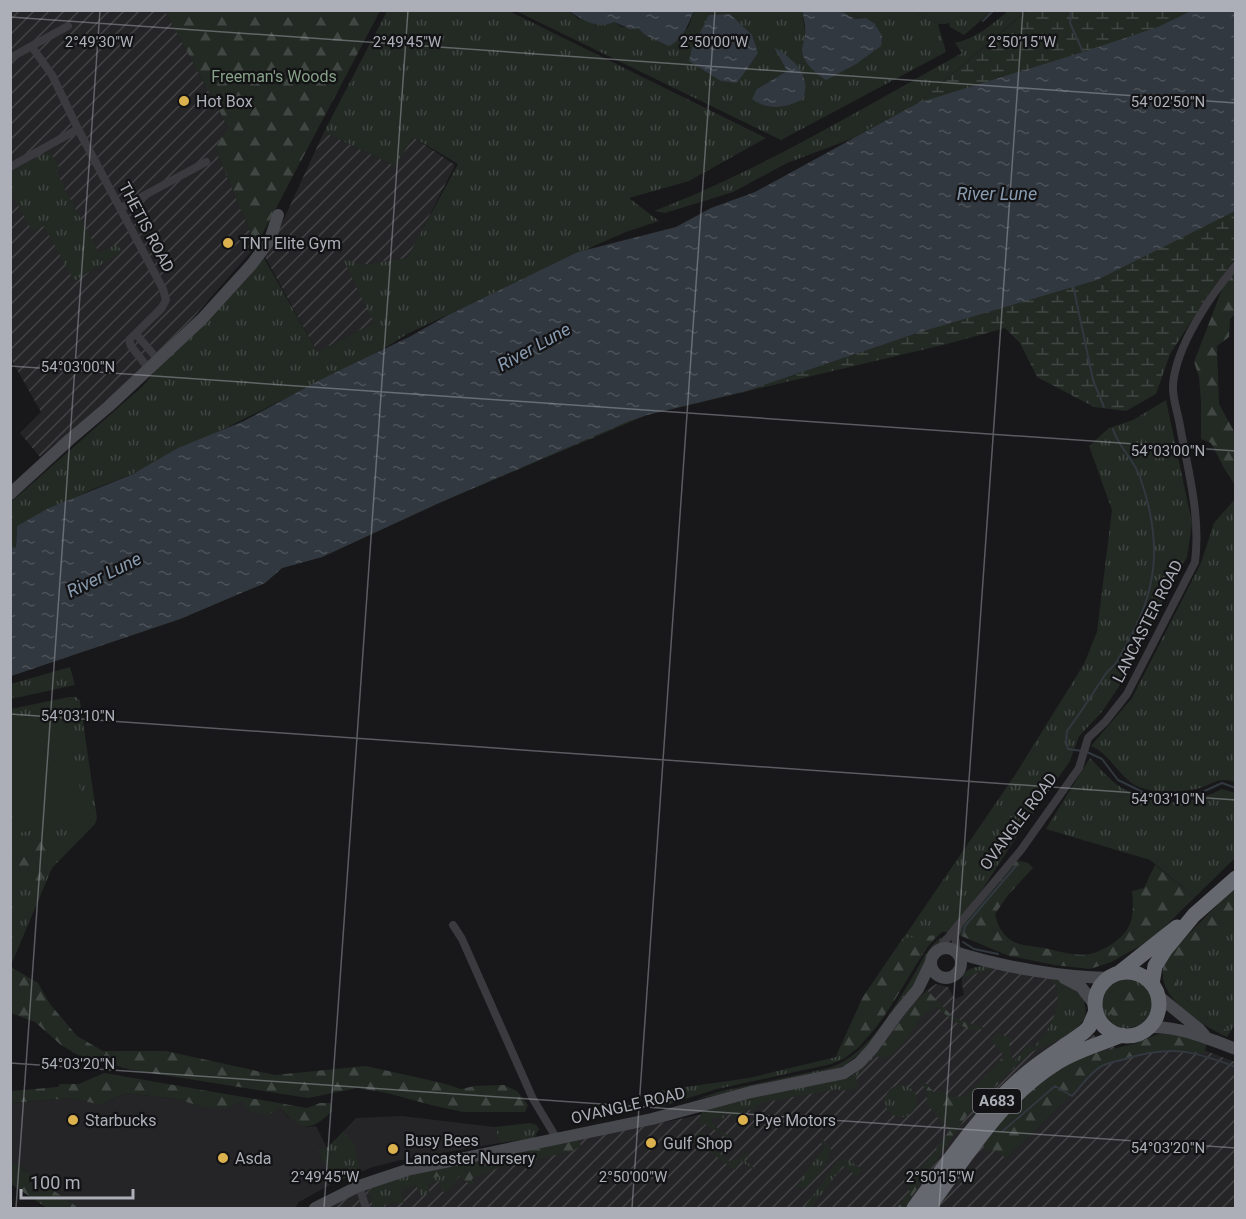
<svg xmlns="http://www.w3.org/2000/svg" width="1246" height="1219" font-family="Roboto,sans-serif">
<defs>
<pattern id="industrial-furrows" width="10" height="10" patternUnits="userSpaceOnUse" patternTransform="scale(1.5)"><rect width="10" height="10" fill="#252427"/><path d="M-1 1l2-2M0 10L10 0M9 11l2-2" fill="none" stroke="#424144"/></pattern>
<pattern id="grass-tufts" width="24" height="20" patternUnits="userSpaceOnUse" patternTransform="scale(1.5)"><rect width="24" height="20" fill="#232a24"/><path d="M3 7l-1-3M5 7V3M7 7l1-3M15 17l-1-3M17 17v-4M19 17l1-3" fill="none" stroke="#404642"/></pattern>
<pattern id="forest-firs" width="22" height="20" patternUnits="userSpaceOnUse" patternTransform="scale(1.5)"><rect width="22" height="20" fill="#232a24"/><path d="M5 1l3.5 6h-7zM16 11l3.5 6h-7z" fill="#404642"/></pattern>
<pattern id="wetland-marsh" width="20" height="14" patternUnits="userSpaceOnUse" patternTransform="scale(1.5)"><rect width="20" height="14" fill="#232a24"/><path d="M1 5h8M5 5V1M11 12h8M15 12V8" fill="none" stroke="#404642"/></pattern>
<pattern id="water-ripples" width="26" height="14" patternUnits="userSpaceOnUse" patternTransform="scale(1.5)"><rect width="26" height="14" fill="#32383f"/><path d="M2 4q2-2 4 0t4 0M15 11q2-2 4 0t4 0" fill="none" stroke="#4d5259"/></pattern>
</defs>
<rect width="100%" height="100%" fill="#18181a"/>
<path fill="#252427" d="M125 1093 177 1099 202 1107 242 1101 280 1107 288 1117 307 1127 316 1126 327 1148 356 1118 402 1116 495 1127 500 1143 401 1160 373 1167 335 1182 299 1202 295 1208H79L11 1161V1103L72 1098 100 1105Z"/>
<path fill="url(#industrial-furrows)" d="M10 11H165L228 127 215 148 256 246 191 320 137 374 40 457 20 433 41 412 11 359Z
M324 132 395 166 413 137 455 165 410 254 407 258 362 265 374 323 317 352 264 255 277 234Z
M998 967 1058 980 1063 983 1084 1001V1019L1078 1026 1128 1055 1170 1037 1235 1062V1208H323L368 1183 719 1111 852 1077 874 1055 915 1002 927 990 936 984 948 987 955 999 964 995 962 981 967 973Z"/>
<path fill="url(#grass-tufts)" fill-rule="evenodd" d="M387 11H509L766 138 689 181 629 198 659 221 626 232 596 245 409 333 373 355 325 379 132 474 91 490 17 526 16 547 11 549V502L144 385 158 367 264 258 317 352 374 323 343 259 362 265 407 258 458 164 413 137 395 166 324 132Z
M516 11H570L578 19 614 22 622 27 638 28 645 35 669 45 688 28 694 11H802L806 38 802 48 866 18 855 19 841 11H911L938 24 946 52 781 140ZM776 48 806 91 757 89 787 71Z
M919 11H992L964 35 950 27 949 23 944 24Z
M1008 11H1026L918 103 843 142 787 163 733 192 665 213 654 211C762 170 862 108 962 53L955 43C977 38 991 25 1008 11Z
M50 151 60 169 56 172 99 253 117 244 122 252 74 281 44 226 32 231 14 198 11 200V171Z
M1166 400 1192 523 1187 557 1118 688 1101 713 1079 736 1070 761 1017 836 982 890 949 932H942L928 946 890 1006 859 1047 843 1059 831 1064 717 1089 653 1109 657 1091 749 1078 836 1057 863 997 1015 775 1084 664 1097 632 1112 510 1089 446 1109 428 1133 420Z
M1235 499V782C1216 776 1214 785 1196 789 1180 792 1160 793 1145 789 1120 783 1113 755 1091 746L1132 698 1201 563 1214 523Z
M70 667 75 685 11 699V684Z
M69 697H76L80 701 97 818 95 824 52 868 11 965V709Z
M1090 758C1098 766 1107 777 1116 784 1150 808 1187 807 1222 789L1235 793V858L1195 897 1150 860 1046 829Z
M1235 908V1024L1230 1032C1206 1019 1182 1003 1174 976 1187 948 1214 928 1235 908Z
M947 935 929 951 923 974 866 1049 845 1065 832 1071 698 1099 718 1092 829 1068C869 1055 894 1007 915 973 923 959 931 941 947 935Z
M982 966C1008 967 1080 976 1085 1006 1086 1011 1086 1016 1083 1020 1074 1036 1047 1044 1032 1052 1027 1055 1022 1060 1018 1064L1015 1060 1028 1045 1034 1047 1047 1031 1054 1016 1058 1002 1057 989 1055 984 1050 979 998 967 965 977 962 981 964 995C959 976 962 969 982 966Z
M1102 1003a25 25 0 1 1 50 0a25 25 0 1 1-50 0Z
M877 1052 879 1058 876 1055 857 1076 856 1079 858 1083 854 1089 841 1091 838 1089 761 1103 752 1111 747 1108 740 1120 727 1113 722 1120 714 1117 711 1123 732 1139 731 1140 705 1124 703 1127 699 1121 702 1111 748 1098 848 1078 855 1074Z
M885 1101a16 16 0 1 1 32 0a16 16 0 1 1-32 0Z
M530 1123 536 1125 539 1129 534 1138 500 1143 495 1127Z
M700 1131 705 1134 701 1140 731 1162 735 1158 739 1160 747 1151 749 1158 747 1156 744 1160 754 1168 752 1169 741 1161 735 1170 696 1142 694 1138Z
M343 1132 354 1144 360 1172 335 1182 317 1150 327 1148Z
M823 1140 831 1148C831 1160 814 1184 803 1188L796 1186 825 1146 821 1143Z
M847 1159 862 1169 857 1177 843 1166 811 1208H804L837 1162Z
M429 1171 446 1175 451 1187 447 1192H443L438 1180 427 1184 430 1193 421 1196 416 1185 400 1191 404 1202 396 1205 395 1202 384 1205V1208H373L370 1193 368 1192 375 1185 382 1182Z"/>
<path fill="url(#forest-firs)" d="M165 11H380L256 246 215 148 228 127Z
M855 11H919L944 24H938L918 14 904 20 857 13Z
M1235 271V314L1230 319 1229 337 1217 346 1219 404 1235 433V485L1224 468 1211 443 1201 439V402L1199 377 1194 362 1224 284Z
M43 836 61 850 36 888 11 877V839Z
M1020 861 1028 863 1033 868 1008 895 995 914C997 923 1000 931 1008 938 1017 946 1032 946 1044 948 1058 951 1076 957 1090 954 1104 951 1125 938 1130 924 1134 914 1133 902 1132 891L1144 888 1155 865 1195 897 1151 940 1111 962 1090 969 1055 965 1009 956 959 935C961 920 1003 877 1015 862Z
M1235 887V908C1214 928 1187 948 1174 976 1182 1003 1206 1019 1230 1032L1227 1037C1202 1025 1151 996 1165 961 1168 953 1177 946 1183 940 1200 922 1218 904 1235 887Z
M938 935C925 947 917 962 908 978 891 1006 871 1041 843 1059L837 1054 863 997 903 938Z
M11 967 38 983 50 1004 77 1036 103 1051H166L275 1075 366 1066 442 1083 461 1089 475 1086 504 1085 517 1091 528 1105 525 1112H463L431 1105 387 1093 357 1088 308 1098 132 1070 78 1055 61 1045 35 1022 11 1013Z
M1134 987C1151 996 1147 1010 1135 1021 1113 1027 1094 1001 1118 990H1125Z
M927 990 954 1018 985 1028C967 1035 950 1018 937 1007 912 1015 907 1057 879 1058L877 1052 915 1002Z
M997 1033 1011 1038 1010 1055 1018 1064 968 1114 904 1208H897L910 1191 907 1188 950 1130 935 1115 934 1111 927 1106V1091L921 1083 923 1081 935 1093 939 1090 952 1097 965 1096 1004 1056 991 1040Z
M1165 1033 1207 1043 1204 1054 1164 1050 1100 1066 1006 1158 997 1151H986L983 1144 1009 1111 1054 1070 1096 1051H1104L1134 1044 1158 1034Z
M104 1073 307 1108 320 1103H331L332 1111C310 1133 300 1131 280 1107L268 1115 250 1111 242 1101 229 1108 202 1107 177 1099 125 1093 100 1105 72 1098 11 1103V1091L58 1087 60 1084H79Z
M578 1140 581 1146 573 1151C538 1160 503 1163 471 1179L475 1184 473 1187 459 1176 451 1187 446 1175 431 1178 429 1171Z
M10 1161H11L79 1208H47L11 1184Z"/>
<path fill="url(#wetland-marsh)" d="M1027 11H1235L843 142 918 103Z
M1235 188V259L1212 289 1170 354 1156 394 1126 411 1094 407 1037 377 1020 343 1005 328 947 344 647 415 439 503 322 557 282 568 265 583 180 619 11 676 10 641Z"/>
<path fill="#232a24" d="M65 711 86 820 18 833 11 796V721Z"/>
<path fill="url(#water-ripples)" d="M570 11H694C687 25 685 38 669 46L645 35 638 28 630 29 614 22C599 29 581 21 570 11Z
M802 11H841L855 19 866 18 875 24 882 36 881 46 856 64 826 80C816 73 803 64 802 50 802 45 805 40 805 35 806 27 804 19 802 11Z
M1191 11H1235V211L1097 280 920 332 746 391 647 415 629 421 439 503 322 557 282 568 265 583 180 619 11 676 10 549 16 547 17 526 49 508 133 474 178 448 244 421 322 379 411 336 448 315 578 252 676 227 711 208 755 192 918 103 1083 52 1158 27Z
M730 14 752 35 758 53 737 83 721 81 689 61 692 48 709 15Z
M774 47C793 59 812 74 803 99 786 108 768 111 752 99L757 89 787 71Z"/>
<g fill="none" stroke-linecap="round" stroke-linejoin="round">
<path stroke="#32383f" stroke-width="2" d="M1071 10 1070 23 1083 52
M983 21 994 10
M1073 285 1093 380 1104 407
M1082 751 1068 749 1066 742 1067 731C1080 714 1091 696 1103 678 1106 672 1111 669 1115 664 1121 656 1126 645 1131 636 1160 583 1160 534 1140 477 1134 459 1118 447 1113 429
M1087 752 1102 759 1118 780 1153 797 1196 795 1222 783 1236 788
M963 934 965 926 1016 866
M963 942 974 949 998 954
M1003 1131 1055 1086 1072 1096C1081 1087 1090 1072 1102 1066 1109 1062 1120 1061 1128 1058 1173 1045 1193 1051 1236 1067"/>
<path stroke="#3a3a3f" stroke-width="8" d="M32 47 52 75 78 129 163 289 166 300 161 309 129 340 131 346 149 369
M10 58 68 26
M10 167 78 129
M121 208 206 162
M136 334 159 361
M959 924 1021 850 1079 768 1088 738 1105 722 1127 694 1195 562C1201 516 1188 471 1180 426 1178 413 1172 398 1173 385 1176 345 1211 295 1236 265
M453 925 462 939 533 1099 557 1139
M938 950 959 924 955 936 957 953
M359 1186 366 1208"/>
<path stroke="#48494e" stroke-width="12" d="M10 494 69 440 109 406 202 319 252 264 270 240 278 215
M931 963a15 15 0 1 1 30 0a15 15 0 1 1-30 0Z
M958 953C1003 967 1061 977 1109 978
M1064 978 1081 987 1095 1005
M1157 995 1199 1029 1205 1036
M1148 1027C1179 1026 1207 1038 1236 1049
M315 1208 359 1186 407 1170 652 1119 751 1092 844 1073 859 1063 872 1049 899 1012 918 989 931 962"/>
<path stroke="#66686f" stroke-width="15" d="M1095 1004a32 32 0 1 1 64 0a32 32 0 1 1-64 0Z
M1119 973 1177 927
M1152 984 1155 966 1165 950 1194 915 1236 878
M914 1208C947 1164 978 1116 1020 1079 1039 1061 1063 1048 1084 1032L1089 1027 1096 1011
M928 1208C966 1157 1002 1096 1058 1062 1078 1050 1100 1044 1122 1035"/>
</g>
<path fill="none" stroke="#acafb8" stroke-width="1.5" stroke-opacity="0.45" d="M10 17 1236 103M10 366 1236 451M10 714 1236 800M10 1063 1236 1148M16 1208 100 10M324 1208 408 10M632 1208 715 10M939 1208 1023 10"/>
<g fill="#dcb24e" stroke="#131315" stroke-width="2">
<circle cx="184" cy="101" r="6"/>
<circle cx="228" cy="243" r="6"/>
<circle cx="73" cy="1120" r="6"/>
<circle cx="743" cy="1120" r="6"/>
<circle cx="651" cy="1143" r="6"/>
<circle cx="393" cy="1149" r="6"/>
<circle cx="223" cy="1158" r="6"/>
</g>
<g text-anchor="middle" stroke-width="4.5" stroke-linejoin="round" paint-order="stroke">
<rect fill="#131315" stroke="#7e8087" stroke-width="1.5" x="973" y="1089" width="48" height="24" rx="4.5"/>
<g font-size="15" font-weight="bold" fill="#acafb8">
<text x="997" y="1106">A683</text>
</g>
<g font-size="16" fill="#86a188" stroke="#131315">
<text x="274" y="82">Freeman's Woods</text>
</g>
<g font-size="16" fill="#acafb8" stroke="#131315" text-anchor="start">
<text x="196" y="107">Hot Box</text>
<text x="240" y="249">TNT Elite Gym</text>
<text x="85" y="1126">Starbucks</text>
<text x="755" y="1126">Pye Motors</text>
<text x="405" y="1146">Busy Bees<tspan x="405" dy="18">Lancaster Nursery</tspan></text>
<text x="663" y="1149">Gulf Shop</text>
<text x="235" y="1164">Asda</text>
</g>
<g font-size="16" fill="#acafb8" stroke="#131315">
<text transform="translate(147 227) rotate(62)" y="6">THETIS ROAD</text>
<text transform="translate(1147 621) rotate(-63)" y="6">LANCASTER ROAD</text>
<text transform="translate(1018 821) rotate(-53)" y="6">OVANGLE ROAD</text>
<text transform="translate(628 1105) rotate(-13)" y="6">OVANGLE ROAD</text>
</g>
<g font-size="18" font-style="italic" fill="#889baf" stroke="#131315">
<text x="997" y="200">River Lune</text>
<text transform="translate(534 347) rotate(-29)" y="6">River Lune</text>
<text transform="translate(104 575) rotate(-26)" y="6">River Lune</text>
</g>
</g>
<g font-size="15" text-anchor="middle" fill="#acafb8" stroke="#131315" stroke-width="4.5" stroke-linejoin="round" paint-order="stroke">
<text x="99" y="47">2°49'30"W</text>
<text x="407" y="47">2°49'45"W</text>
<text x="714" y="47">2°50'00"W</text>
<text x="1022" y="47">2°50'15"W</text>
<text x="1168" y="107">54°02'50"N</text>
<text x="78" y="372">54°03'00"N</text>
<text x="1168" y="456">54°03'00"N</text>
<text x="78" y="721">54°03'10"N</text>
<text x="1168" y="804">54°03'10"N</text>
<text x="78" y="1069">54°03'20"N</text>
<text x="1168" y="1153">54°03'20"N</text>
<text x="325" y="1182">2°49'45"W</text>
<text x="633" y="1182">2°50'00"W</text>
<text x="940" y="1182">2°50'15"W</text>
</g>
<rect width="1246" height="1219" fill="none" stroke="#acafb8" stroke-width="24"/>
<path d="M21 1189v9h112v-9" fill="none" stroke="#acafb8" stroke-width="3"/>
<text x="30" y="1189" font-size="18" fill="#acafb8" stroke="#131315" stroke-width="4.5" paint-order="stroke">100 m</text>
</svg>
